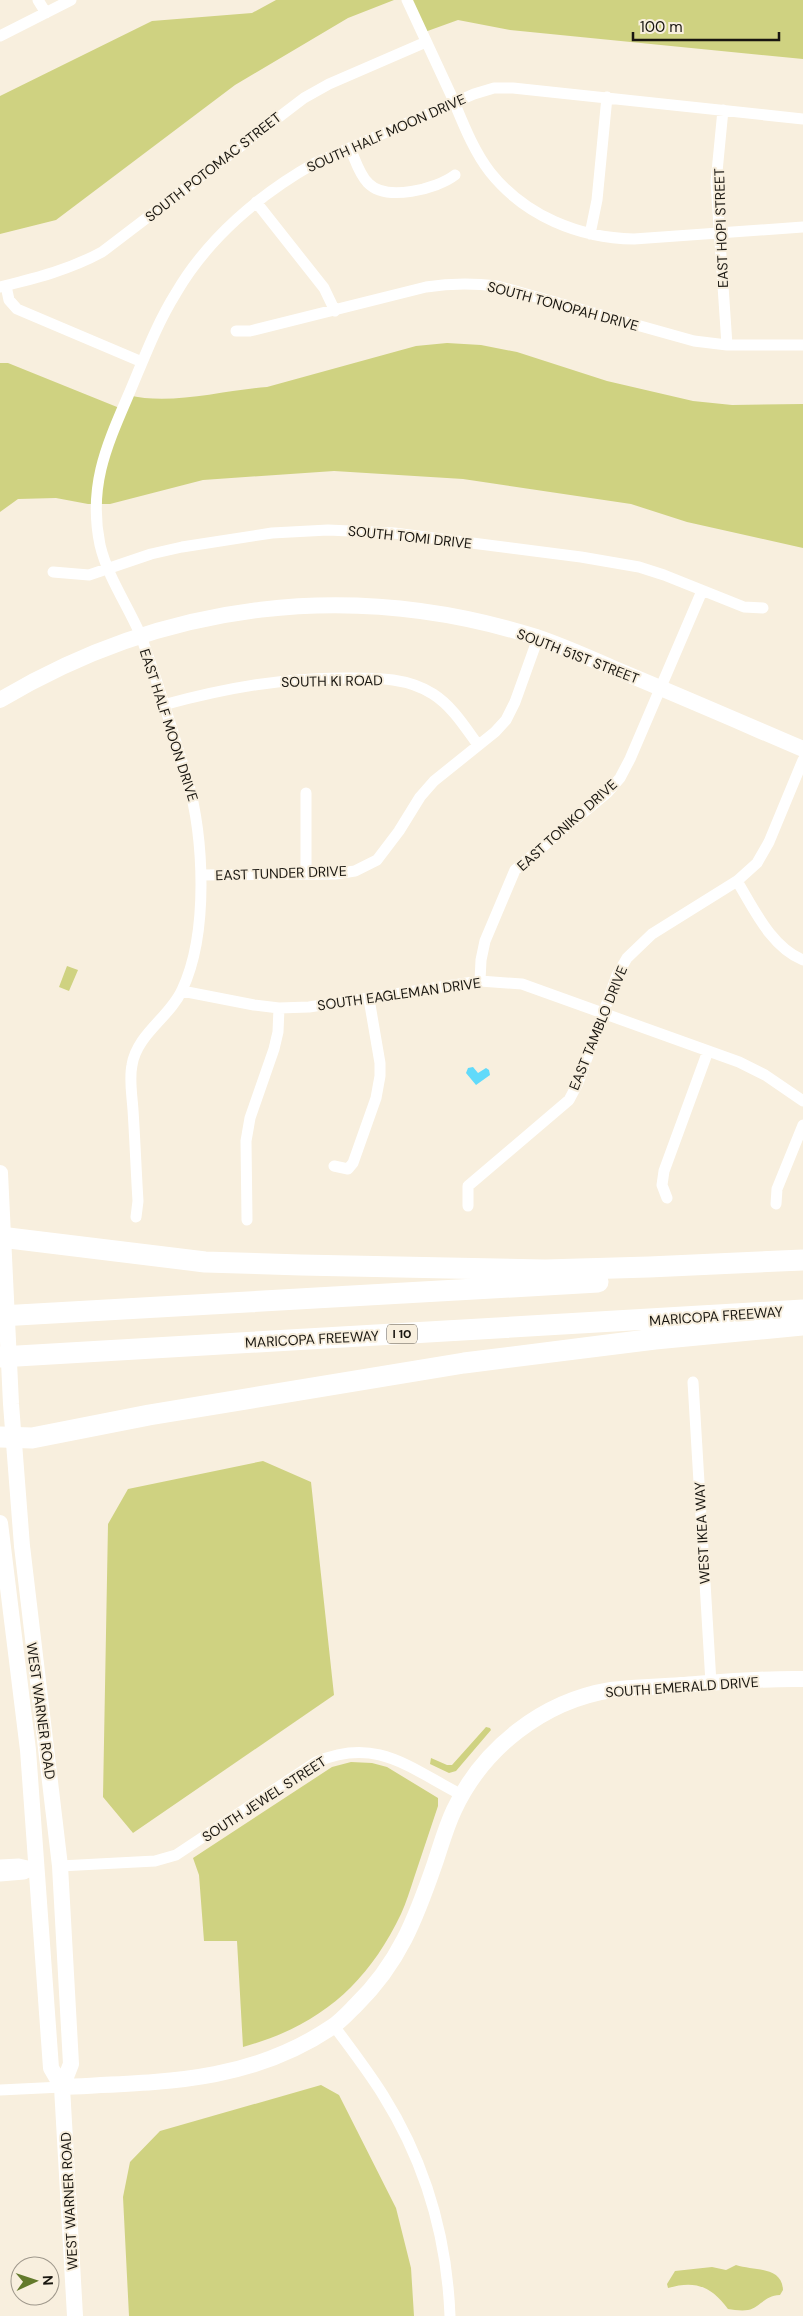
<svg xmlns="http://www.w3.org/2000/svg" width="803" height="2316" font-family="'DM Sans',sans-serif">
<rect width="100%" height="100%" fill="#f8efde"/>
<path fill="#cfd281" d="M276 0H394L348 18 235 85 56 220 0 234V96L152 21 252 13Z
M407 0H803V59L510 30 458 20 422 33Z
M447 343 481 345 517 352 607 381 693 401 732 405 803 404V548L687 522 631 504 463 479 334 471 203 480 110 504H88L56 498 18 499 0 512V363H8L122 409 128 395C171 406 223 390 267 387L416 346Z
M67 966 78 970 69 991 59 987Z
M263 1461 311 1482 334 1695 133 1833 103 1797 108 1524 128 1489Z
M486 1727 490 1728 491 1730 456 1771 449 1773 430 1764 431 1758 447 1765H452Z
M351 1762 372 1763 387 1767 438 1798V1806C430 1830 422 1854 414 1878 410 1890 406 1903 401 1914 367 1985 319 2026 243 2047L237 1941H204L199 1875 193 1858 332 1767Z
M321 2085 339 2095 396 2208 411 2268 414 2316H129L123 2197 130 2162 160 2131Z
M736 2265C754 2271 782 2266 783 2290L780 2295C763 2296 760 2308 748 2310 742 2311 734 2310 728 2309 711 2286 695 2280 668 2288L667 2284 675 2271 712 2267 726 2270Z"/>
<path fill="#61dafa" d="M473 1067 478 1073 486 1068 489 1070 490 1075 476 1085 466 1073 468 1068Z"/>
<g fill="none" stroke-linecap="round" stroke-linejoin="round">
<path stroke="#fff" stroke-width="11" d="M38 0 46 13
M407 0C422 33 437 65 452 97 463 123 473 150 490 172 525 216 579 238 634 239L803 227
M0 36 71 0
M723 110 716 182 727 345
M350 148C355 159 359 174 368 183 386 202 437 189 455 175
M256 202 324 288 335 311
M590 234 597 200 607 97
M6 286 9 300 17 309 142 362
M0 287C36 278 69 270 102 252L304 98 329 84 426 42
M236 331H250L426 287C451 283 473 283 497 286L694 341 727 345H803
M53 572 89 575 151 554 182 547 272 533 328 530 394 533 581 557 639 567 664 575 744 607 763 608
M163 705C226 688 286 677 351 678 379 678 408 678 433 694 452 706 465 727 478 745
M306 793V874
M201 875 335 874 355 871 377 860 399 831 420 797 434 781 495 732 506 720 515 702 538 638
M737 881C754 909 771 947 803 960
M480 981 481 960 485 941 515 870 608 792 620 778 630 759 702 591
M182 991 254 1005 279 1008 309 1007 480 981 522 984 739 1062 765 1075 803 1101
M334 1166 348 1169 353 1163 376 1098 380 1076V1063L369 999
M667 1198 662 1185 664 1171 708 1051
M776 1204 777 1189 803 1125
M468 1206V1186L569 1100 578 1083 617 975 627 958 652 934 737 881 757 863 769 842 803 760
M136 1217 138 1201C136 1170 135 1140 133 1110 132 1095 129 1079 132 1065 137 1034 170 1017 182 990 209 933 204 837 187 778 172 730 158 681 140 634 127 604 108 578 100 545 88 487 106 447 128 396 143 361 156 325 176 293 208 238 260 194 315 163L474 94 494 88H513L803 119
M247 1220 246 1141 250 1118 274 1049 278 1032 279 1008
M693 1382 711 1683
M0 1865 19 1864 37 1868
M60 1866 155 1861 176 1855 316 1762C377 1736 409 1768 462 1795
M0 1876 24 1874 37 1868
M334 2026C351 2049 368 2071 383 2095 425 2162 447 2237 450 2316
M0 2090 62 2087"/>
<path stroke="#fff" stroke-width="16" d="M0 700C166 601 352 579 536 637 563 646 589 658 615 669 678 695 740 722 803 749
M0 1173 11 1404 22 1546 60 1866 71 2064 62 2087 75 2316
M0 1523 28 1750 51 2068 62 2087
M62 2087C160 2082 247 2084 332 2027 341 2021 349 2012 356 2005 399 1963 416 1918 435 1863 441 1845 446 1827 454 1810 483 1748 543 1701 611 1690 634 1687 658 1687 681 1685 721 1682 763 1678 803 1679"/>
<path stroke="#fff" stroke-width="21" d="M0 1237 205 1262 301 1265 545 1270 649 1267 803 1260
M0 1316 598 1282
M0 1357 803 1310
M0 1437 32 1438 149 1415 464 1363 655 1339 803 1325"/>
</g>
<g text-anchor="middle" stroke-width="4" stroke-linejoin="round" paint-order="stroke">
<rect fill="#f8efde" stroke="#5c574e" stroke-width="1" x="387" y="1324.5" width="30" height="19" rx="4"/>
<g font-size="12" font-weight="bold" fill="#191610">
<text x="402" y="1338">I 10</text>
</g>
<g font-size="14" fill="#191610" stroke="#f8efde">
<text transform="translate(386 133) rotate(-24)" y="5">SOUTH HALF MOON DRIVE</text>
<text transform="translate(213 167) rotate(-38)" y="5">SOUTH POTOMAC STREET</text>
<text transform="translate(721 228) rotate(-92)" y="5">EAST HOPI STREET</text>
<text transform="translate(563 306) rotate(15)" y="5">SOUTH TONOPAH DRIVE</text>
<text transform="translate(410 537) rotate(6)" y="5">SOUTH TOMI DRIVE</text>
<text transform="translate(578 656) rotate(21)" y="5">SOUTH 51ST STREET</text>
<text transform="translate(332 681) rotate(-1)" y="5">SOUTH KI ROAD</text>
<text transform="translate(169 725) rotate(72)" y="5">EAST HALF MOON DRIVE</text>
<text transform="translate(567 825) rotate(-42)" y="5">EAST TONIKO DRIVE</text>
<text transform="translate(281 873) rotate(-2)" y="5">EAST TUNDER DRIVE</text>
<text transform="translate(399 994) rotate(-8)" y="5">SOUTH EAGLEMAN DRIVE</text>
<text transform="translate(598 1028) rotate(-68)" y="5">EAST TAMBLO DRIVE</text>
<text transform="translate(716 1316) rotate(-4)" y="5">MARICOPA FREEWAY</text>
<text transform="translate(312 1339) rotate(-3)" y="5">MARICOPA FREEWAY</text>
<text transform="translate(702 1533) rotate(-93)" y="5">WEST IKEA WAY</text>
<text transform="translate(682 1687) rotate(-4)" y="5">SOUTH EMERALD DRIVE</text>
<text transform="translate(41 1711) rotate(82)" y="5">WEST WARNER ROAD</text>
<text transform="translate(264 1799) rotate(-33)" y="5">SOUTH JEWEL STREET</text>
<text transform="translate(69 2201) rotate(-93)" y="5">WEST WARNER ROAD</text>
</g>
</g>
<g transform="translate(35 2281) rotate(87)"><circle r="24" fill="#f8efde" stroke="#9f988c"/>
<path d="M0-4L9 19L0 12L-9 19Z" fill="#637a2c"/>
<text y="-8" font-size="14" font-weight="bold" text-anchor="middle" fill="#191610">N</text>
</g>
<path d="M633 32v8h146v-8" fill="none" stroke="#191610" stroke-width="2.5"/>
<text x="640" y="32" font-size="15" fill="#191610" stroke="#f8efde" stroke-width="4" paint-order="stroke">100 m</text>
</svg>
